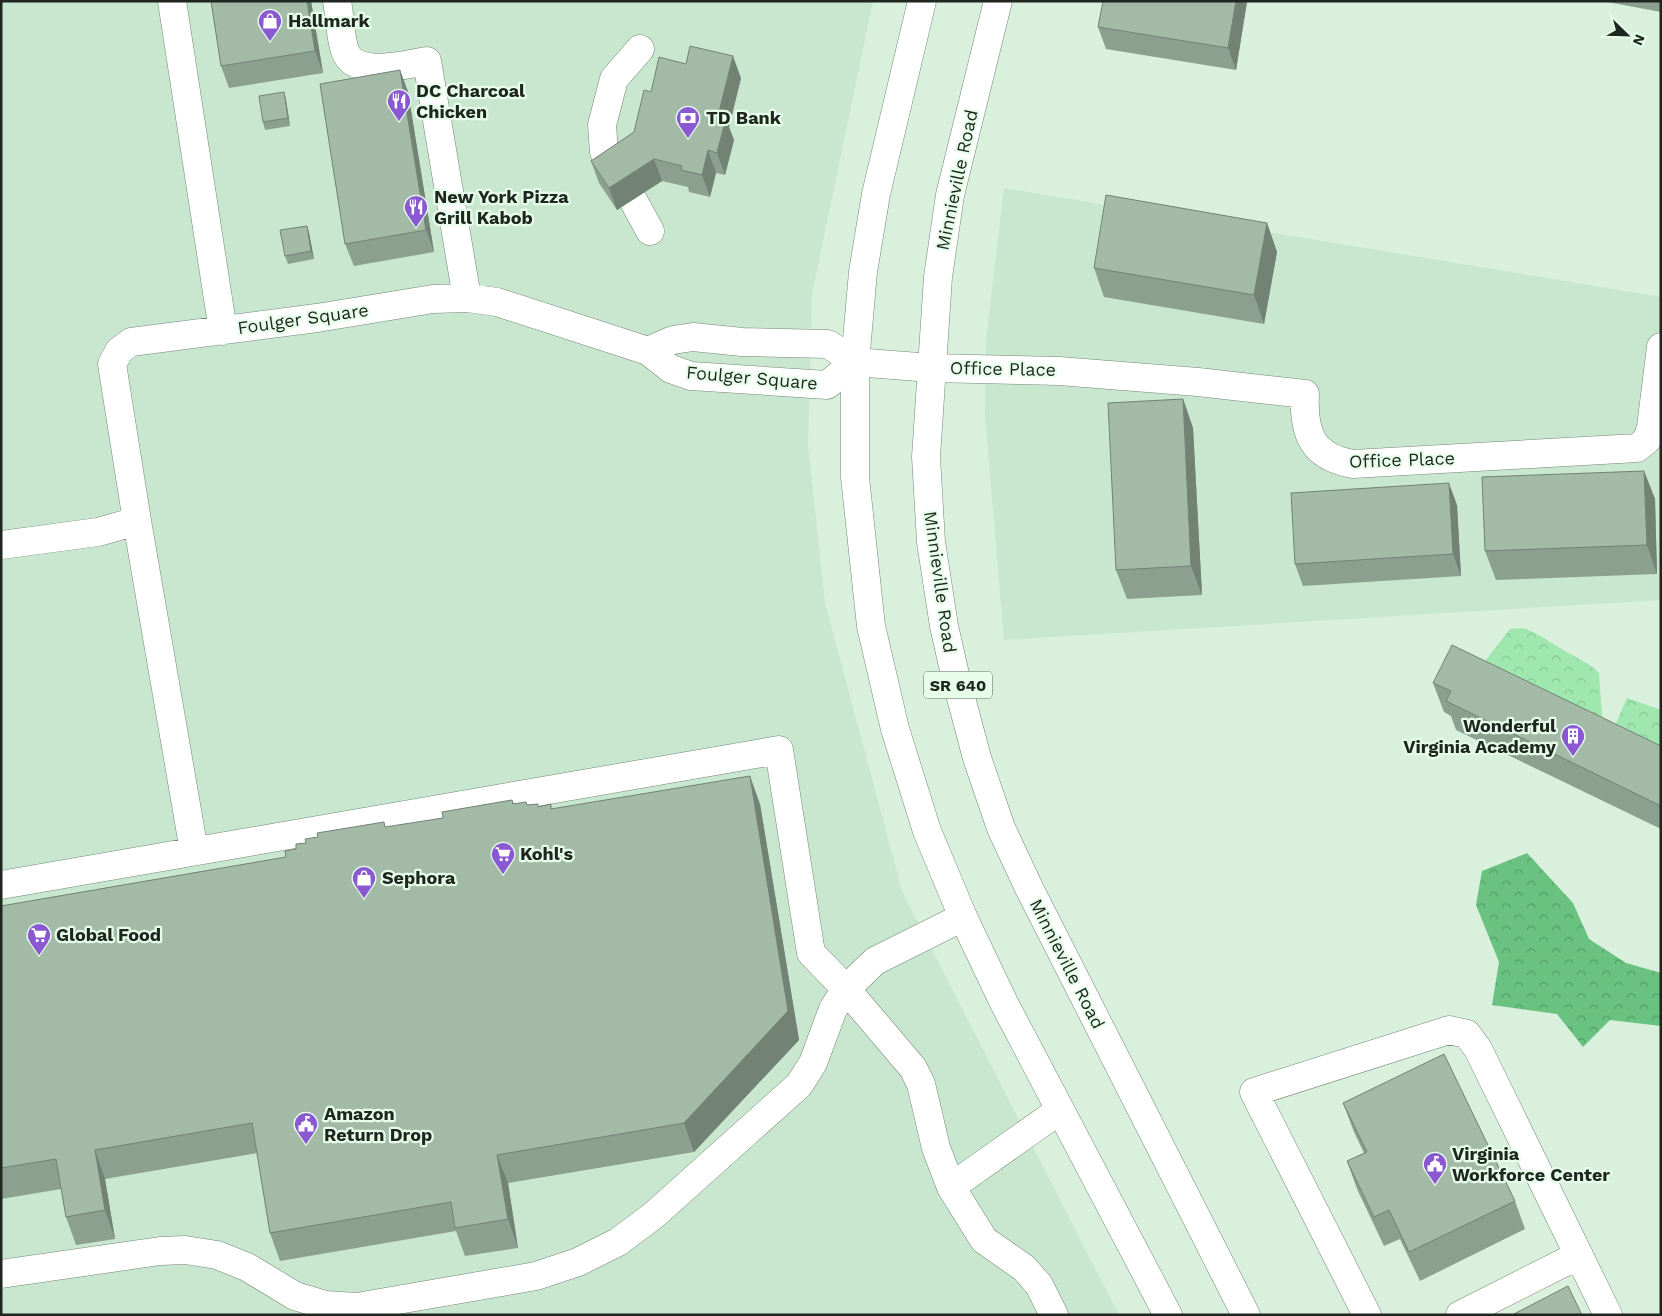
<svg xmlns="http://www.w3.org/2000/svg" width="1662" height="1316" font-family="'Work Sans',sans-serif">
<defs>
<pattern id="forest-crowns" width="20" height="18" patternUnits="userSpaceOnUse" patternTransform="scale(1.25)"><rect width="20" height="18" fill="#69c27f"/><path d="M2 6a3 3 0 1 1 6 0M12 15a3 3 0 1 1 6 0" fill="none" stroke="#569d67"/></pattern>
<pattern id="park-crowns" width="20" height="18" patternUnits="userSpaceOnUse" patternTransform="scale(1.25)"><rect width="20" height="18" fill="#9fe7ae"/><path d="M2 6a3 3 0 1 1 6 0M12 15a3 3 0 1 1 6 0" fill="none" stroke="#88c695"/></pattern>
</defs>
<rect width="100%" height="100%" fill="#d8f0dc"/>
<path fill="#c9e7ce" d="M1 1H873L812 294 808 445 825 603 902 891 1119 1315H1Z
M1004 188 1661 297V600L1004 640 985 415 986 341Z"/>
<path fill="url(#forest-crowns)" d="M1527 853 1573 903 1589 939 1626 963 1661 973V1026L1610 1020 1583 1047 1557 1014 1492 1005 1499 962 1476 905 1482 871Z"/>
<path fill="url(#park-crowns)" d="M1522 628C1537 632 1546 640 1560 648 1574 657 1587 661 1599 673L1603 729 1472 678 1510 629Z
M1627 698 1661 710V770L1607 744Z"/>
<g fill="none" stroke-linecap="round" stroke-linejoin="round">
<g stroke="#728776" stroke-width="29">
<path id="minor" d="M172 1 223 331
M337 1C340 17 340 36 345 51 355 79 405 64 427 61L467 298
M615 173 604 152 602 125 614 79 640 49
M633 200 650 231
M648 351 673 340 693 337 742 342 828 344 855 362 931 368 1059 371 1198 382 1305 394C1303 433 1312 457 1353 464L1637 448 1647 440 1651 427 1661 347
M137 521 194 851
M1 545 98 532 137 521 112 364 119 351 131 342 317 318 433 299 467 298 497 302 648 351 671 369 691 376 827 385 855 362
M1 885 779 750 811 953 846 989 913 1068 921 1084 936 1148 951 1187 984 1240 1024 1268 1039 1285 1054 1315
M951 1187 1060 1110
M1 1274 160 1251 185 1250 217 1255 247 1267 295 1296 325 1305 357 1307 536 1276 578 1262 618 1242 654 1215 799 1085 813 1063 833 1009 846 989 875 961 963 917
M1367 1315 1254 1092 1449 1030 1467 1034 1478 1049 1608 1315
M1460 1315 1579 1255"/>
</g>
<g stroke="#728776" stroke-width="29">
<path id="major" d="M922 1 876 194 863 272 855 362V477L871 626 895 729 927 831 963 917 1004 1003 1168 1315
M998 1 950 195 938 277 926 457 931 542 944 626 956 679 977 758 1001 828 1029 888 1246 1315"/>
</g>
<use href="#minor" stroke="#fff" stroke-width="28"/>
<use href="#major" stroke="#fff" stroke-width="28"/>
</g>
<path fill="#8ca090" d="M211 1H311L323 73 229 88 221 66Z
M1103 1H1247L1236 70 1106 49 1098 27Z
M1602 1H1661V12Z
M400 70 408 92 434 252 354 266 345 244Z
M741 78 729 127 734 140 725 175 716 173 710 197 689 192 688 187 662 181 617 210 599 183 591 161 634 132 651 92Z
M284 92 286 100 290 126 265 130 263 122Z
M1267 223 1277 252 1264 324 1104 297 1094 268Z
M309 233 314 259 288 264 285 256Z
M1183 399 1193 428 1202 595 1127 599 1116 570Z
M1644 471 1655 499 1657 574 1496 580 1485 551Z
M1457 505 1461 576 1303 586 1295 564Z
M1433 683 1661 746V829L1456 730 1451 716 1444 712Z
M512 800 514 804 552 809 760 804 799 1040 694 1152 508 1183 518 1248 465 1256 456 1231 280 1261 270 1233 257 1153 105 1179 115 1239 76 1245 66 1217 61 1189 1 1199V906L286 857 306 843 443 818Z
M1343 1103 1515 1201 1525 1229 1420 1281 1400 1239 1384 1246 1357 1189 1347 1161 1364 1153 1354 1132Z"/>
<path fill="#728275" d="M307 1H311L323 73 315 51Z
M1236 1H1247V2L1236 70 1228 48Z
M733 56 741 78 729 127 734 140 725 175 717 153 718 116Z
M400 70 408 92 434 252 426 230Z
M284 92 286 100 290 126 288 118Z
M708 150 716 173 710 197 702 175Z
M654 159 662 181 617 210 609 188Z
M1267 223 1277 252 1264 324 1254 295Z
M307 226 309 233 314 259 311 251Z
M1183 399 1193 428 1202 595 1191 566Z
M1644 471 1655 499 1657 574 1647 545Z
M1449 483 1457 505 1461 576 1453 554Z
M750 776 760 804 799 1040 694 1152 684 1123Z
M95 1150 105 1179 115 1239 105 1210Z
M497 1155 508 1183 518 1248 508 1219Z"/>
<path fill="#a3baa7" stroke="#728275" d="M211 1H307L315 51 221 66Z
M1103 1H1236L1228 48 1098 27Z
M690 46 733 56 718 116 726 118 717 153 708 150 702 175 681 170 682 166 654 159 609 188 591 161 634 132 644 90 651 92 659 57 686 64Z
M400 70 426 230 345 244 320 84Z
M284 92 288 118 263 122 259 96Z
M1106 195 1267 223 1254 295 1094 268Z
M307 226 311 251 285 256 280 230Z
M1183 399 1191 566 1116 570 1108 403Z
M1644 471 1647 545 1485 551 1482 477Z
M1449 483 1453 554 1295 564 1291 493Z
M1452 645 1661 746V806L1446 701 1451 691 1433 683Z
M750 776 788 1011 684 1123 497 1155 508 1219 455 1228 451 1202 270 1233 252 1123 95 1150 105 1210 66 1217 56 1159 1 1168V906L286 857 285 851 296 849V844L306 843 305 839 318 837 317 833 384 822 385 827 443 818 442 812 512 800 513 804 526 802 527 805 538 804V807L551 804V809Z
M1444 1054 1515 1201 1409 1252 1389 1210 1374 1217 1347 1161 1367 1152 1343 1103Z
M1568 1286 1582 1315H1512Z"/>
<defs>
<g id="shop-pin" transform="scale(1.25)"><path d="M0 17L-7.5 6A9.5 9.5 0 1 1 7.5 6Z" fill="#8a58d0" stroke="#e6feea"/><path d="M-5-2.5h2.3a2.7 3.5 0 0 1 5.4 0H5L5.5 6h-11ZM-1.5-2.5h3a1.5 2.3 0 0 0-3 0Z" fill="#fff"/></g>
<g id="restaurant-pin" transform="scale(1.25)"><path d="M0 17L-7.5 6A9.5 9.5 0 1 1 7.5 6Z" fill="#8a58d0" stroke="#e6feea"/><path d="M-5-6h1v4h1v-4h1v4h1v-4h1v5L-1.5 .5V6h-2V.5L-5-1ZM5-6V6H3V1.5H1.5Q1.5-4 5-6Z" fill="#fff"/></g>
<g id="bank-pin" transform="scale(1.25)"><path d="M0 17L-7.5 6A9.5 9.5 0 1 1 7.5 6Z" fill="#8a58d0" stroke="#e6feea"/><path d="M-6-4H6V4H-6ZM0-2.3a2.3 2.3 0 1 0 0 4.6a2.3 2.3 0 1 0 0-4.6Z" fill="#fff"/></g>
<g id="building-pin" transform="scale(1.25)"><path d="M0 17L-7.5 6A9.5 9.5 0 1 1 7.5 6Z" fill="#8a58d0" stroke="#e6feea"/><path d="M-4-6H4V6H1V3H-1V6H-4ZM-2.5-4.3h1.7v1.8h-1.7ZM.8-4.3h1.7v1.8H.8ZM-2.5-1h1.7V.8h-1.7ZM.8-1h1.7V.8H.8Z" fill="#fff"/></g>
<g id="supermarket-pin" transform="scale(1.25)"><path d="M0 17L-7.5 6A9.5 9.5 0 1 1 7.5 6Z" fill="#8a58d0" stroke="#e6feea"/><path d="M-6-5.5h2.5l.6 2H6L4.5 2H-2.5L-4.4-4H-6ZM-1.5 3.2a1.3 1.3 0 1 0 .1 0ZM3 3.2a1.3 1.3 0 1 0 .1 0Z" fill="#fff"/></g>
<g id="civic-pin" transform="scale(1.25)"><path d="M0 17L-7.5 6A9.5 9.5 0 1 1 7.5 6Z" fill="#8a58d0" stroke="#e6feea"/><path d="M-.6-6.5H3V-4.5H.6V-3L4-1V1h2V6H-6V1h2V-1L-.6-3ZM-1.2 2.5V6h2.4V2.5Z" fill="#fff"/></g>
</defs>
<g fill-rule="evenodd">
<use href="#shop-pin" x="270" y="21"/>
<use href="#restaurant-pin" x="399" y="101"/>
<use href="#bank-pin" x="688" y="118"/>
<use href="#restaurant-pin" x="416" y="207"/>
<use href="#building-pin" x="1573" y="736"/>
<use href="#supermarket-pin" x="503" y="854"/>
<use href="#shop-pin" x="364" y="878"/>
<use href="#supermarket-pin" x="39" y="935"/>
<use href="#civic-pin" x="306" y="1124"/>
<use href="#civic-pin" x="1435" y="1164"/>
</g>
<g text-anchor="middle" stroke-width="4.5" stroke-linejoin="round" paint-order="stroke">
<rect fill="#e6feea" stroke="#5a675c" stroke-width="1" x="924" y="671.5" width="68" height="27" rx="4"/>
<g font-size="16" font-weight="bold" fill="#1e261f">
<text x="958" y="691">SR 640</text>
</g>
<g font-size="18" font-weight="bold" fill="#1e261f" stroke="#e6feea" text-anchor="start">
<text x="288" y="27">Hallmark</text>
<text x="416" y="97">DC Charcoal<tspan x="416" dy="21">Chicken</tspan></text>
<text x="706" y="124">TD Bank</text>
<text x="434" y="203">New York Pizza<tspan x="434" dy="21">Grill Kabob</tspan></text>
<text x="1556" y="732" text-anchor="end">Wonderful<tspan x="1556" dy="21">Virginia Academy</tspan></text>
<text x="520" y="860">Kohl's</text>
<text x="382" y="884">Sephora</text>
<text x="56" y="941">Global Food</text>
<text x="324" y="1120">Amazon<tspan x="324" dy="21">Return Drop</tspan></text>
<text x="1452" y="1160">Virginia<tspan x="1452" dy="21">Workforce Center</tspan></text>
</g>
<g font-size="18" fill="#1e261f" stroke="#e6feea">
<text transform="translate(957 180) rotate(-78)" y="6">Minnieville Road</text>
<text transform="translate(303 319) rotate(-8)" y="6">Foulger Square</text>
<text transform="translate(1003 369) rotate(1)" y="6">Office Place</text>
<text transform="translate(752 378) rotate(5)" y="6">Foulger Square</text>
<text transform="translate(1402 460) rotate(-2)" y="6">Office Place</text>
<text transform="translate(940 582) rotate(82)" y="6">Minnieville Road</text>
<text transform="translate(1067 964) rotate(63)" y="6">Minnieville Road</text>
</g>
</g>
<rect width="1662" height="1316" fill="none" stroke="#1e261f" stroke-width="5"/>
<g transform="translate(1627 35) rotate(113)" stroke="#e6feea" stroke-width="4" paint-order="stroke">
<path d="M0-4L9 19L0 12L-9 19Z" fill="#1e261f"/>
<text y="-8" font-size="14" font-weight="bold" text-anchor="middle" fill="#1e261f">N</text>
</g>
</svg>
